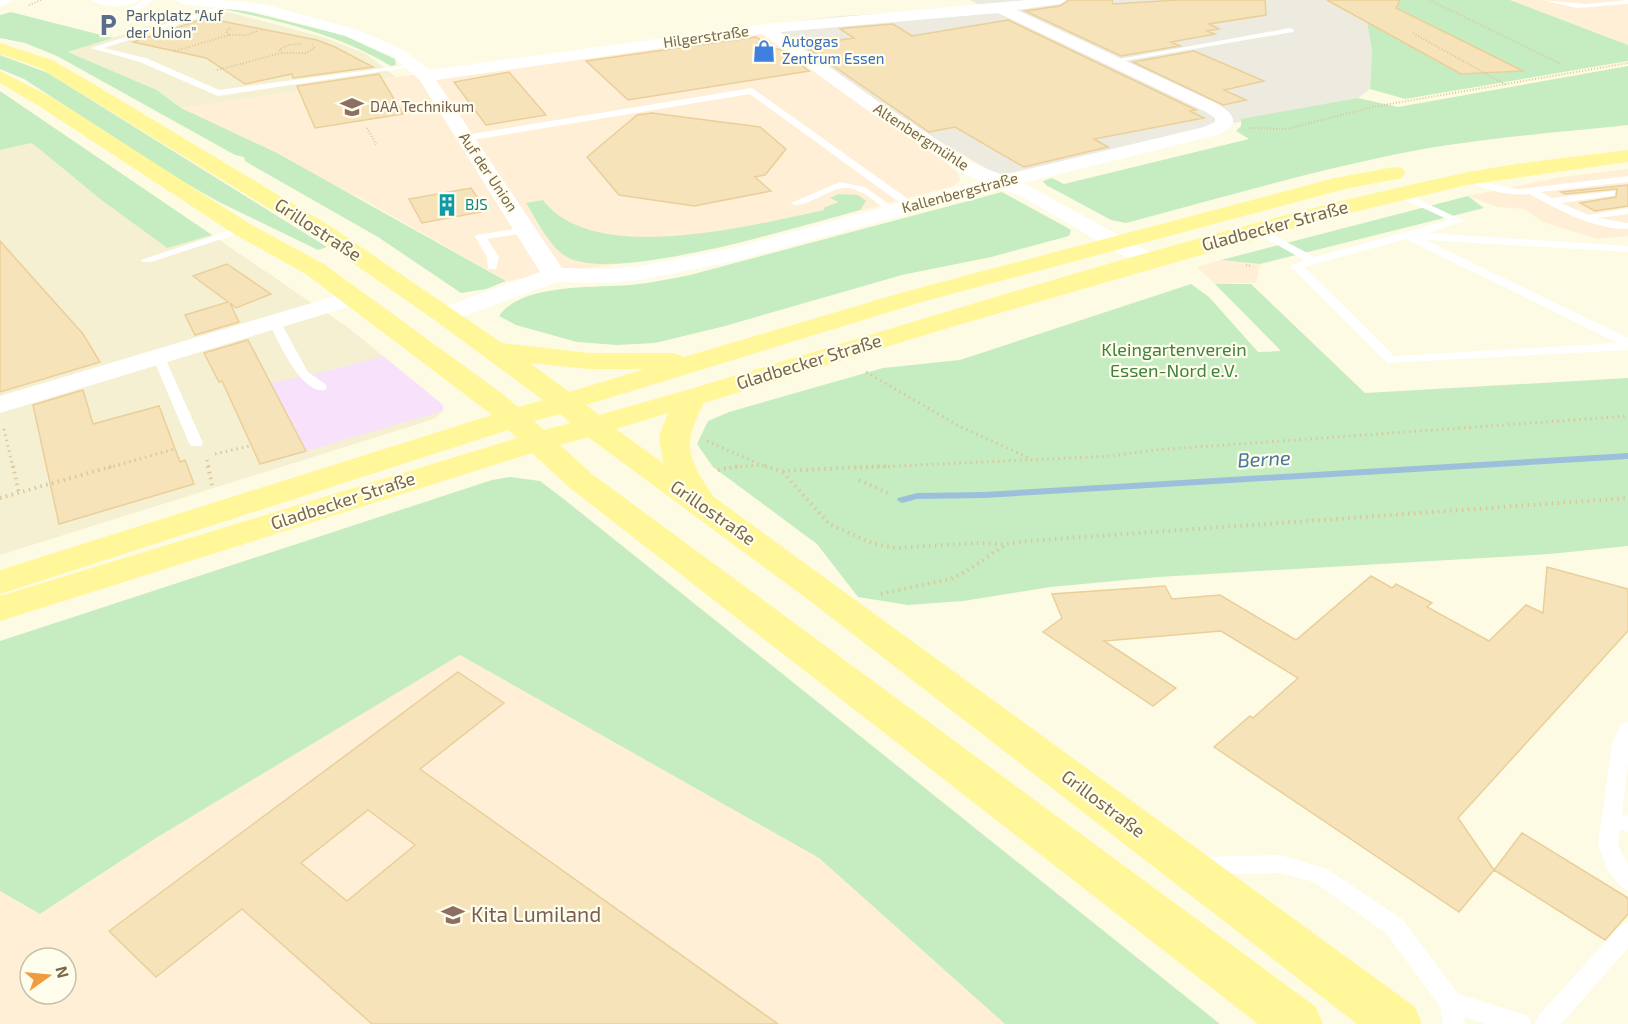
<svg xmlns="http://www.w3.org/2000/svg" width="1628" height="1024" font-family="'Exo 2',sans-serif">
<rect width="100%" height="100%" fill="#fefbe4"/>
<path fill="#f6f0d2" d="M204 9 232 13 326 38 366 54 396 77 181 108 157 90 68 52Z
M32 143 100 199 167 248 212 235 350 329 443 405V411L434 419 0 555V150Z"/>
<path fill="#ffefd7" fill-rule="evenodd" d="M1511 0H1628V45Z
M764 25 880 108 957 172 960 179 954 186 719 248 506 281 368 202 181 108Z
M1628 169V236L1597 239 1543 222 1524 209 1498 207 1468 196 1561 177Z
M1221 260 1260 264 1256 283 1215 284 1197 267Z
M460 655 819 858 1005 1024H0V891L41 914 156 838ZM30 958H66V994H30Z"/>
<path fill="#edeadf" d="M970 0H1363L1372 51 1370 89 1358 98 1214 127 1000 176 880 108 764 25 840 16 983 7Z"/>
<path fill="#f8e1fa" d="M383 356 443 405V411L306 451 287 415 243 427 228 394 270 383 320 373Z"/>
<path fill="#c6edc1" d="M1363 0H1510L1628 45V61L1405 99 1370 89 1372 51Z
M230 7 343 35 395 59 396 65 391 66C340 35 281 21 223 9Z
M11 12 113 38 68 52 157 90 181 108 277 153 506 281 486 289 461 293 378 237 255 167 245 161 244 157 235 155 57 56 25 43 0 38V15Z
M0 55 48 73 327 247 318 250 219 202 182 181 24 79 0 69Z
M1628 66V125C1551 133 1473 139 1397 154 1305 173 1216 199 1126 223L1111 220 1046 185 1043 181 1052 178 1064 184 1249 139 1236 131 1241 126V119L1358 98 1398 107Z
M0 91 212 235 167 248 100 199 32 143 0 150Z
M1002 192 1066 227 1071 230 1069 236 991 257 902 275 725 326 655 343 617 345 577 342 516 325 499 316C521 283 596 288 630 285 650 283 670 279 690 275Z
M839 194 858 195 866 201 860 210C803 225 615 284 567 257 549 247 537 220 526 203L543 200C594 268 755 224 825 210L823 208 839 202 830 198Z
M1468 196 1484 208 1260 264 1221 260Z
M1191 284 1209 297 1258 352 1281 351 1215 284H1251L1365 393 1628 378V546L1550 554 1158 577 1051 587 963 601 908 605 858 597 817 544 713 467 697 444 708 421 729 412 883 368 960 360Z
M510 477 540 481 565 500 1220 1024H1005L819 858 460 655 156 838 40 914 0 891V641L492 480Z"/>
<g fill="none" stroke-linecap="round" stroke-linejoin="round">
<path fill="#9cc0dc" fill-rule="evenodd" d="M1628 453V459L984 498 917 499 902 503 897 500 898 498 917 493 984 492Z"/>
</g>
<path fill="#f6e3ba" stroke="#eacf99" stroke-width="1.5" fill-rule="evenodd" d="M1069 0H1112L1113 4 1178 0H1265L1266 15 1209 24 1219 29 1207 31 1215 34 1171 42 1180 46 1121 56 1025 11 1060 6Z
M1327 0H1400L1396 8 1523 71 1461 74Z
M206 18 317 40 335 47 373 67 293 78 292 74 245 84 206 58 133 42Z
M1008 20 1196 110 1190 111 1204 118 1094 139 1108 147 1024 167 955 127 929 132 803 45 854 38 840 29 846 28 893 24 912 36Z
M756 37 774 49H779L809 71 628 100 586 61Z
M1194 51 1264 81 1224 90 1246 100 1223 105 1133 62Z
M509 72 546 115 486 125 454 82Z
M379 74 403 114 315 128 297 86Z
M652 113 760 127 786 149 765 175 755 177 771 191 694 206 619 195 587 157 637 115Z
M1628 185V206L1595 211 1580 203 1616 197 1617 189 1565 194 1561 192Z
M471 188 486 211 422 223 409 199Z
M0 241 83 334 100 362 0 392Z
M227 264 271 294 236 308 230 303 239 322 195 335 185 315 228 302 193 276Z
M248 340 306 451 260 464 222 381 219 382 204 353Z
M83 390 93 424 159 406 180 462 185 460 194 484 59 524 33 405Z
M1547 567 1628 589V631L1458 818 1494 870 1459 912 1214 747 1250 716 1253 718 1298 678 1221 631 1104 641 1176 688 1153 706 1043 632 1062 618 1052 594 1165 586 1172 599 1220 595 1296 640 1371 576 1392 588 1396 584 1432 603 1427 607 1489 641 1526 605 1543 613Z
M458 672 504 703 420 769 778 1024H372L242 909 156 977 109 931ZM368 810 415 845 347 901 301 863Z
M1522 833 1628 898V914L1605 940 1494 870Z"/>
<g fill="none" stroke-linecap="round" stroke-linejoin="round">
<path stroke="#dbc79c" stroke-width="2" stroke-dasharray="1 2" stroke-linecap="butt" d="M1429 0 1561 64
M29 5 41 0
M1413 33 1506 85
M229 35 226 31 231 28
M175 51 229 35H246L258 31
M282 53 279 50 288 45 302 44
M217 70 282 53H306L315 48 312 45
M367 128 377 146
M1249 128 1287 129 1372 107 1628 63
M1246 265 1252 266"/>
<path stroke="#dbc79c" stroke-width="3" stroke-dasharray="1.5 4" stroke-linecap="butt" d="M866 372 957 425 1029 458
M4 429 13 468
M707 441 768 468
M215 454 249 446
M207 460 209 468
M108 468 174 449
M724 468 760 465
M855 468 1111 456 1155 450 1628 416"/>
<path stroke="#dbc79c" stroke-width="4" stroke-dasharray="1.5 4.5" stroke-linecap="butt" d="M13 466 19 493
M208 466 212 485
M765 466 782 471 887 466
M718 470 740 466
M783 472 829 524 872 543 895 548 977 543 1005 544
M859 480 890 494
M0 498 113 466
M881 594 950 579 967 571 1006 544 1028 541 1628 498"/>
<path fill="#fff" fill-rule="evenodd" d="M144 0H153L138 11H132V7Z
M1541 0 1586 4 1628 0V4L1577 8Z
M233 2 236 6 104 48 146 58 219 90 414 64 418 66 218 96 140 62 91 48Z
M1290 28 1294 30 1293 32 1112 63 1108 61Z
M752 88 915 204V208H907L750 94 466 141 461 138 466 135Z
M1467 176 1495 185 1519 189 1628 176V182L1541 192 1552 198 1615 191V195L1611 196 1561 203 1588 215 1628 208V214L1598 218 1628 223V229C1592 229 1560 210 1529 194 1506 197 1485 188 1464 181V177Z
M840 182 865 187 899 211 890 213C878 204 865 191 849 188 831 185 803 212 791 203Z
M1401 191 1464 221 1427 233 1628 246V252L1425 240 1628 338V350L1387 363 1290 266 1304 260 1251 230 1252 228H1260L1315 257 1449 220 1397 196 1396 194ZM1406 239 1618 343 1394 356 1304 267Z
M242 226 246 227V231L151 262H143L141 260Z
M527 227 531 228V232L487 239 499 257 496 269H488L487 257 475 237 476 235Z
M275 319 281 323 308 372 325 384 327 387 325 390C301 395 278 340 269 323Z
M159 354 165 358 203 443 201 446H191L189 443 153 358Z
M1628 722V763L1622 814 1628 816V832L1620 829 1618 845 1628 865V890L1621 887 1607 869 1598 845 1612 744 1621 724Z
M1280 855 1327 869 1402 919 1458 994 1528 1016 1531 1024H1486L1464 1017 1465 1024H1443L1440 1006 1386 933 1314 882 1280 873 1202 875 1195 872 1192 866 1195 860 1202 857Z
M1628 923V948L1561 1024H1535L1538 1016 1620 926Z"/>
<path fill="#fff" fill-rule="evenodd" d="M0 0H14L0 7Z
M91 0H139C131 8 99 8 91 0Z
M175 0H222L263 4 361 31 405 51 429 70 765 24 1027 0H1067L1060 4 1017 10 1218 104C1238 117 1239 125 1217 135L1023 183 1157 256 1161 261 1157 266 1149 268 1141 266 1021 196 1000 189 735 261 641 280 608 283 557 282 445 323 436 320 432 315 436 310 540 272 419 79 393 57 349 37 262 13 182 4ZM998 13 1206 112 1215 118V122L1204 127 1003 175 976 165 879 102 780 32ZM762 34 867 110 962 173 981 181 733 248 641 266 608 269 562 268 436 80Z
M355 290 364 292 367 297 364 302 0 413V396Z"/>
<path fill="#fff79a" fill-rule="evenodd" d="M0 43 52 60 97 86 330 226 502 343 589 353H673L684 357 904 292 1335 178 1394 167 1402 168 1405 173 1402 178 1345 189 922 302 586 405 599 415C887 334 1171 235 1464 173 1518 162 1574 157 1628 150V162L1467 185 1333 217 951 327 704 403C681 446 688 458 714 497L1415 1007 1422 1024H1357L810 601 588 437 560 445 592 474 1316 1007 1323 1024H1258L570 488 532 453 0 621V596L517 438 508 430 0 594V570L492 415 306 274 234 234 39 106 0 83V71L53 98 250 224 324 264 504 395 518 407 543 400 436 321 314 236 40 68 0 54ZM530 363 589 369H645L569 392ZM668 413 659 436 663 463 616 429ZM560 414 571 423 544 430 534 421Z"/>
</g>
<defs>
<g id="parking-bare" transform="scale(1.8)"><path d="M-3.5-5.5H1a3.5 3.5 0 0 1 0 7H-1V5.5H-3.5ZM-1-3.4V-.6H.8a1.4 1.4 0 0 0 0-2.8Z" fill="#5c6f8a" stroke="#fffdec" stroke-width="2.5" paint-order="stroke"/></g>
<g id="shop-bare" transform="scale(1.8)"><path d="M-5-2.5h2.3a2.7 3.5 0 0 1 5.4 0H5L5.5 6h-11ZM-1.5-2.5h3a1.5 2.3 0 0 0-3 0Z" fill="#3f7fe0" stroke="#fffdec" stroke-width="2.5" paint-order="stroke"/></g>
<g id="university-bare" transform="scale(1.8)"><path d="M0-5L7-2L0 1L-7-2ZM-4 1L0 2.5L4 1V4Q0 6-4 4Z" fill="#8d6e63" stroke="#fffdec" stroke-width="2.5" paint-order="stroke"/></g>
<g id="building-bare" transform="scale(1.8)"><path d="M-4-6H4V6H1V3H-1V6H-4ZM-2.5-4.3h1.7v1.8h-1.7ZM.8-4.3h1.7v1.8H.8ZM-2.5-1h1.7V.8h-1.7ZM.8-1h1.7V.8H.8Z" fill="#0f9aa8" stroke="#fffdec" stroke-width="2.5" paint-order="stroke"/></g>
<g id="school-bare" transform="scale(1.8)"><path d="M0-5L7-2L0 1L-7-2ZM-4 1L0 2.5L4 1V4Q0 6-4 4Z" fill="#8d6e63" stroke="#fffdec" stroke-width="2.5" paint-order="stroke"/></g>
</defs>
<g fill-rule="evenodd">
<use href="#parking-bare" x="108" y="25"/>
<use href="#shop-bare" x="764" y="51"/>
<use href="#university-bare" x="352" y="107"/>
<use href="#building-bare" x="447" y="205"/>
<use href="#school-bare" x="453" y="915"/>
</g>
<g text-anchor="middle" stroke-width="4.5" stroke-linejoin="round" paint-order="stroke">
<g font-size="15" fill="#4e5e75" stroke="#fffdec" text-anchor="start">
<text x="126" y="21">Parkplatz "Auf<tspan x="126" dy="17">der Union"</tspan></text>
</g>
<g font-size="15" fill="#796747" stroke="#fffdec">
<text transform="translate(706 37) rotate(-8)" y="5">Hilgerstraße</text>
<text transform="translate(921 137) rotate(33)" y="5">Altenbergmühle</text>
<text transform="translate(488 172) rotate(56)" y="5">Auf der Union</text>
<text transform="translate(960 193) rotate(-15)" y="5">Kallenbergstraße</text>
</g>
<g font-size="15" fill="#366cbe" stroke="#fffdec" text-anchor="start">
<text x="782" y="47">Autogas<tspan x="782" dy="17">Zentrum Essen</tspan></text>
</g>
<g font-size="15" fill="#785e54" stroke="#fffdec" text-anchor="start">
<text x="370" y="112">DAA Technikum</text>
</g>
<g font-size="15" fill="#0d838f" stroke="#fffdec" text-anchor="start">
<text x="465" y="210">BJS</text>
</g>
<g font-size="18" fill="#796747" stroke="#fffdec">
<text transform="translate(1275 226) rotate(-15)" y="6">Gladbecker Straße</text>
<text transform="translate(318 230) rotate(33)" y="6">Grillostraße</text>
<text transform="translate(809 362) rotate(-17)" y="6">Gladbecker Straße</text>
<text transform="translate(343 501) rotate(-18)" y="6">Gladbecker Straße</text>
<text transform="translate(713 513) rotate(35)" y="6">Grillostraße</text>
<text transform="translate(1103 804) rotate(37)" y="6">Grillostraße</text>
</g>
<g font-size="18" fill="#3f803e" stroke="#fffdec">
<text x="1174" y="356">Kleingartenverein<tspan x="1174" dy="21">Essen-Nord e.V.</tspan></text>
</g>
<g font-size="20" font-style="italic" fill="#44759d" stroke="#fffdec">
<text transform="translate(1264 459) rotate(-3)" y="7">Berne</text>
</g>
<g font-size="21" fill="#785e54" stroke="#fffdec" text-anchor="start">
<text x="471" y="922">Kita Lumiland</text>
</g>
</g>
<g transform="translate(48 976) rotate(75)"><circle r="28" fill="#fffdec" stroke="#c9c1aa" stroke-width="1.5"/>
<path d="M0-4.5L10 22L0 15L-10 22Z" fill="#f19b40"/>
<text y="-9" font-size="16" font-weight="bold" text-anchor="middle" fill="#796747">N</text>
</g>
</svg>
